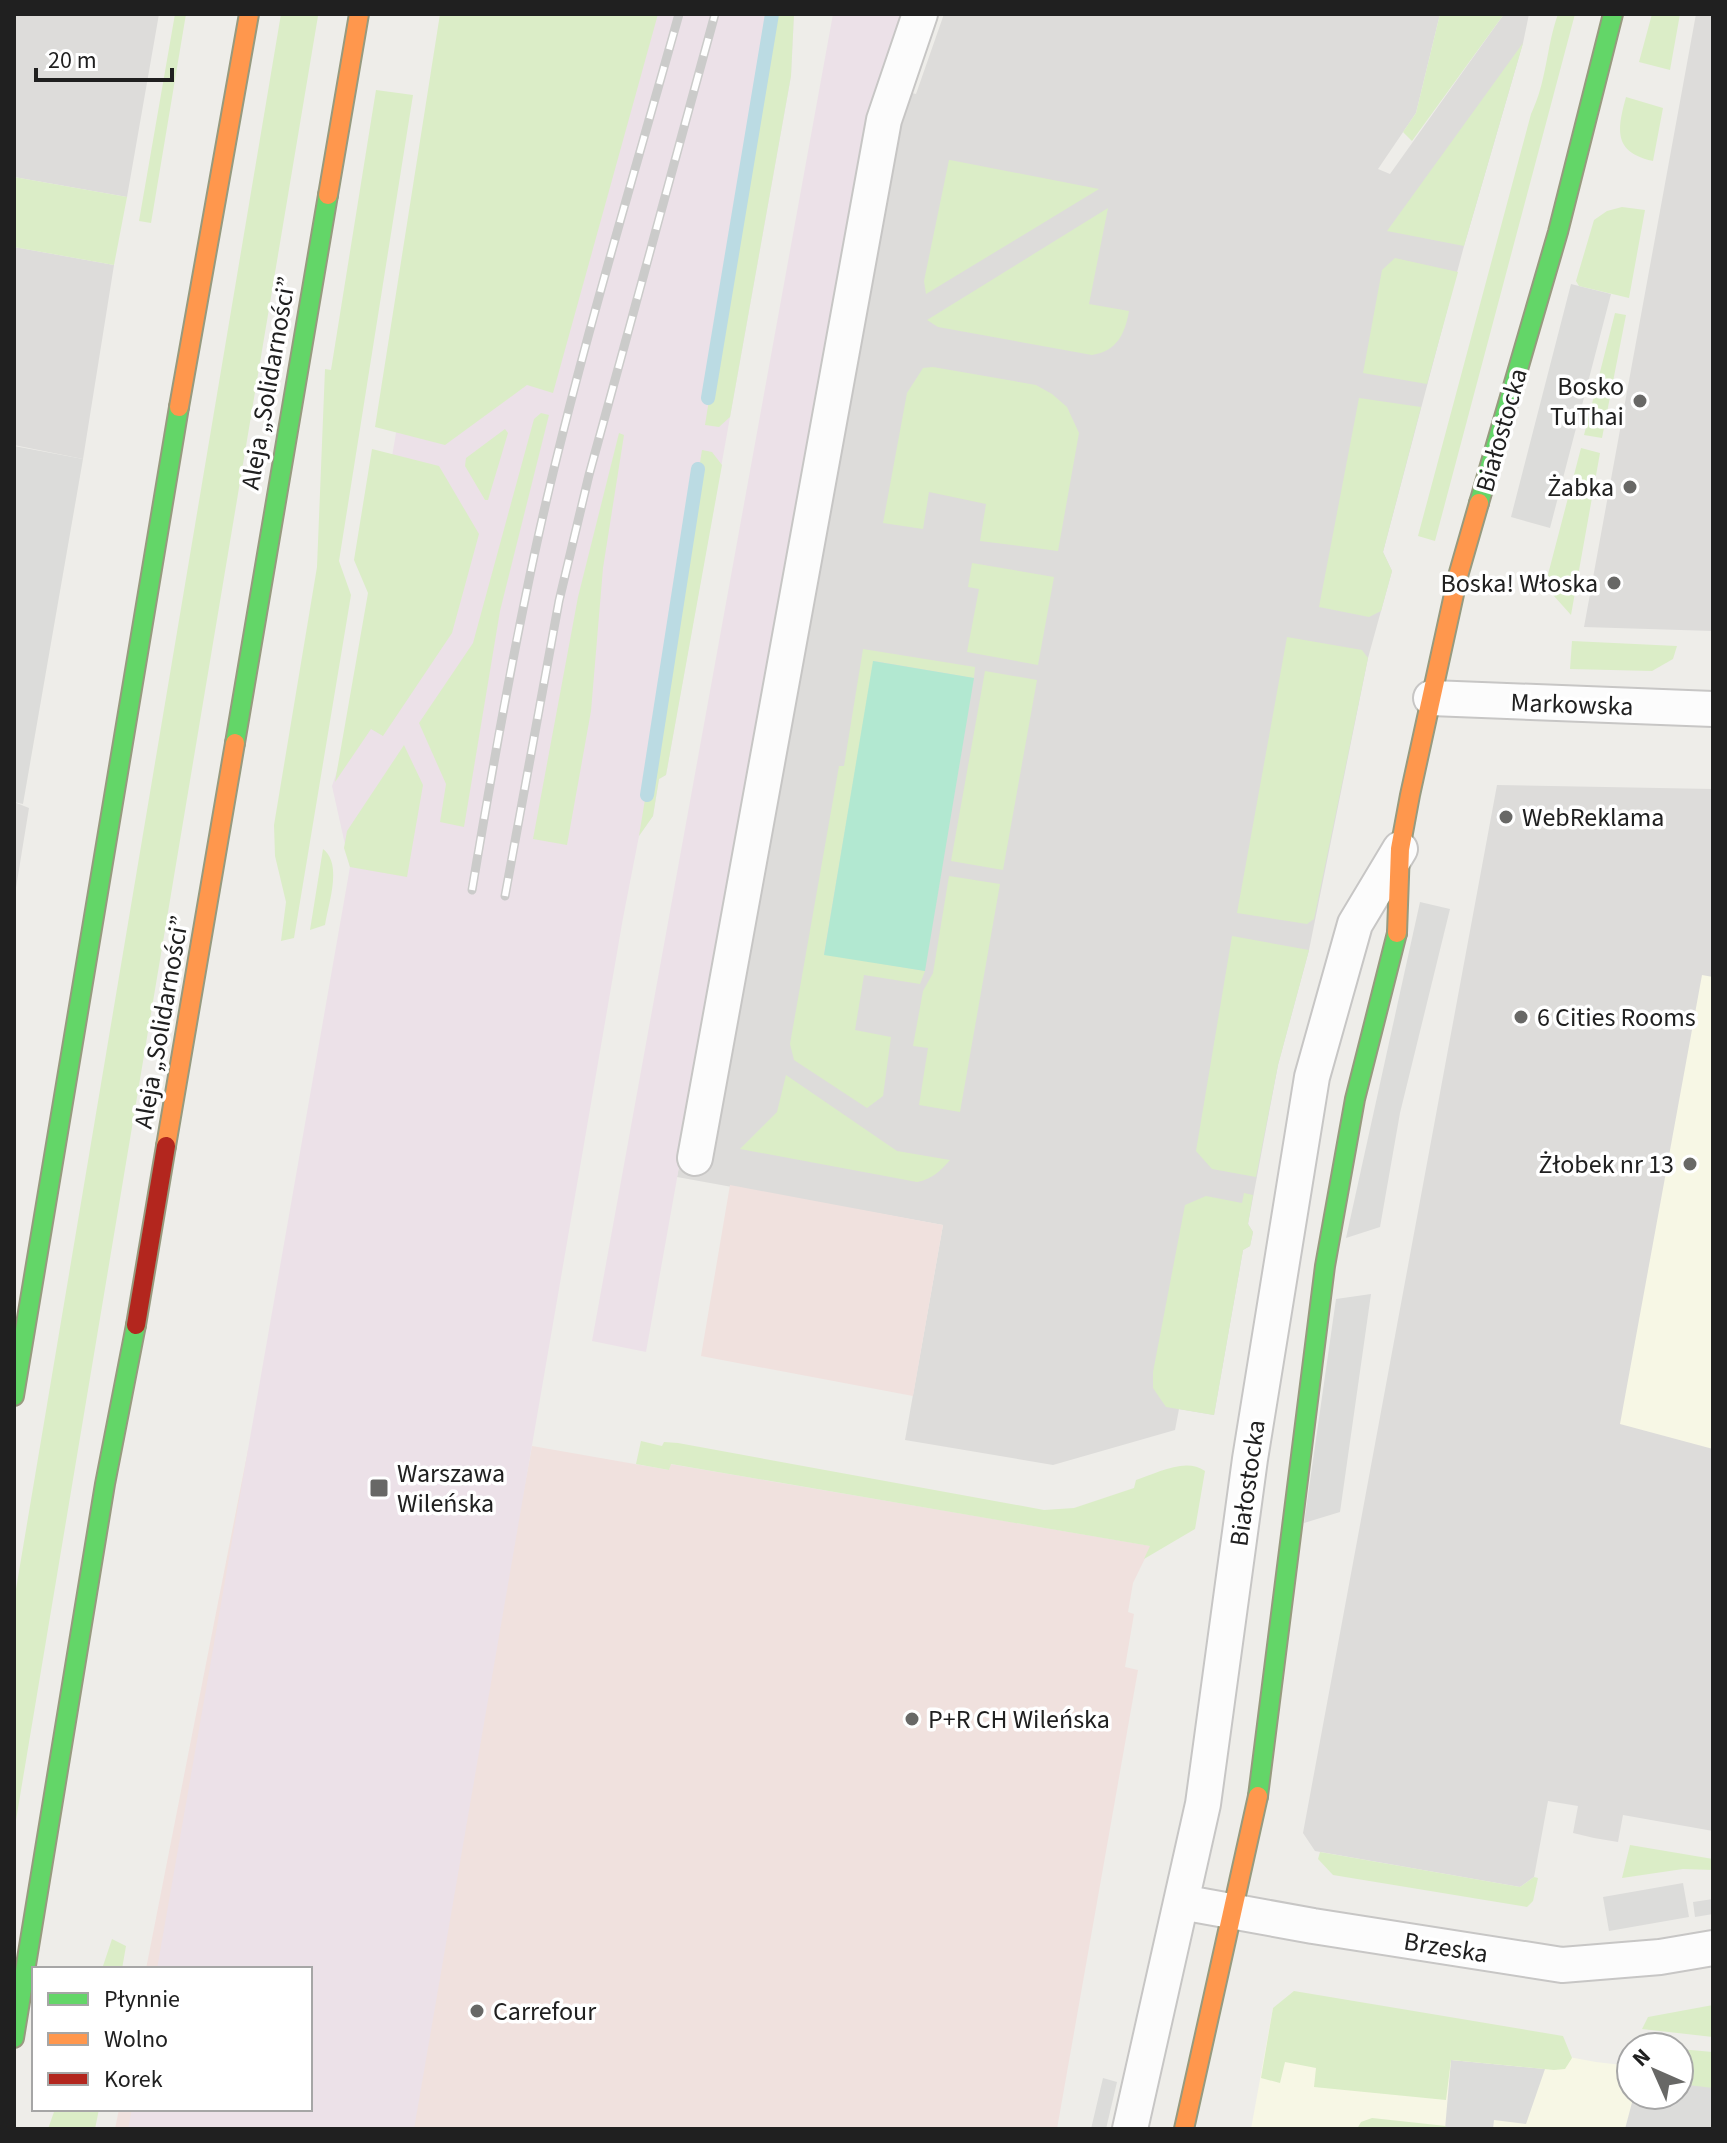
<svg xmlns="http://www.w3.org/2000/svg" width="1727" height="2143" font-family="'Source Sans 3',sans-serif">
<rect width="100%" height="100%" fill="#eeede9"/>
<path fill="#dddcda" d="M14 14H159L127 197 14 177Z
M944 14H1440L1416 113 1378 169 1390 174 1504 14H1529L1523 43 1464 246 1383 552 1392 571 1368 658 1309 950 1278 1065 1248 1224 1253 1232 1250 1246 1243 1250 1214 1415 1179 1409 1175 1430 1053 1465 905 1440 943 1225 677 1177 866 120 879 85 916 94Z
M1696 14H1713V631L1584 627Z
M14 247 114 265 83 459 14 445Z
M1497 785 1713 789V1831L1623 1815 1618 1842 1594 1838 1573 1833 1578 1806 1548 1801 1534 1877 1520 1887 1315 1851 1303 1833Z
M14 802 29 808 14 900Z"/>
<path fill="#f0e1de" d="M730 1185 943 1225 913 1396 701 1356Z
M532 1446 669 1470 670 1464 1151 1546 1133 1583 1128 1612 1134 1614 1125 1667 1138 1670 1057 2129H115L119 2109H310V1969H146L248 1450 522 1500Z"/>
<path fill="#ece1e8" d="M579 14H794L791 76 666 775 659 779 653 816 639 836 623 918 414 2129H128L132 2109H310V1969H157L350 867 332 786 340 762 396 433Z
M833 14H903L866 120 646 1352 592 1341Z"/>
<path fill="#f7f7e5" d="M1702 975 1713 977V1449L1620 1424Z
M1273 2008 1454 2036 1596 2062 1631 2066V2095H1679L1713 2129H1251Z"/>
<path fill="#dcdcda" d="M1571 284 1611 294 1550 528 1511 517Z
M14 446 83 459 23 804 14 802Z
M1420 902 1450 909 1400 1113 1380 1227 1346 1238Z
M1371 1294 1340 1512 1304 1523 1336 1299Z
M1683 1883 1689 1917 1609 1931 1603 1897Z
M1713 1899V1914L1695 1917 1693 1902Z
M1451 2060 1545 2069 1526 2124 1494 2120 1493 2129H1445Z
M1103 2078 1117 2082 1106 2129H1091Z
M1679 2083 1713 2087V2129H1625L1634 2095H1679Z"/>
<path fill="#dbedc7" d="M175 14H186L151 223 139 221Z
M281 14 318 16 14 1832V1601Z
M440 14H658L553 393 527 385 445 445 375 427Z
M770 14H794L791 76 730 417 719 427 705 425Z
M1440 14H1504L1412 141 1403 132 1416 113Z
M1558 14H1575L1435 541 1418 536 1531 114C1547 81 1546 48 1558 14Z
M1652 14H1680L1670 70 1639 62Z
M1523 43 1464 246 1387 231Z
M376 90 413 95 339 561 351 595 294 938 281 941 286 902 275 856 274 825 317 567 325 369 331 370Z
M1626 97 1663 108 1653 161C1613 152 1617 130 1626 97Z
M949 160H950L1099 189 926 294 924 281Z
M14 177 127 197 114 265 14 247Z
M1622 207 1645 210 1629 298 1579 286 1576 281 1594 220 1607 211Z
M1108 208 1089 304 1129 311C1125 334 1117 351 1092 355L938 327 927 320Z
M1395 258 1458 272 1427 384 1363 373 1382 270Z
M1615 313 1626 315 1602 438 1584 435Z
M933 367 1036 385 1052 394 1067 407 1079 433 1058 551 980 541 986 504 929 492 923 529 883 523 907 393 923 368Z
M1359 398 1421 407 1383 552 1392 571 1381 611 1369 617 1319 607Z
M541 413 549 415 500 611 464 827 440 822 446 784 419 723 473 643 534 419Z
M505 429 508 433 488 500H485L465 466 466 458Z
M619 433 624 435 603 568 591 711 567 845 533 839 578 597Z
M1581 448 1600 453 1571 615 1545 586Z
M372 449 439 466 479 534 452 633 383 736 371 729 335 782 368 593 354 560Z
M702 450 712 452 722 465 666 775 659 779 653 816 639 836Z
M972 563 1054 577 1038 665 967 652 979 589 968 587Z
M1287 637 1362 650 1368 658 1314 919 1307 924 1237 913Z
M1572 641 1677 646 1673 659 1652 671 1570 669Z
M863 649 975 667 974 678 874 661 824 954 925 971 920 984 864 975 855 1030 891 1037 883 1096 867 1108 794 1060 790 1044 839 766H844Z
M985 671 1037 680 1003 870 951 861Z
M404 745 423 785 407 877 350 867 344 848 347 831Z
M323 849C343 864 328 904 325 925L310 930Z
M949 876 1000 884 960 1112 919 1105 928 1048 913 1046 923 991 933 973Z
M1232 936 1309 950 1278 1065 1256 1177 1212 1169 1196 1151Z
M786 1075 897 1151 950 1160C940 1171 933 1179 917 1182L740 1149 777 1112Z
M1244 1193 1253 1195 1248 1224 1253 1232 1250 1246 1243 1250 1214 1415 1166 1407 1153 1388V1372L1185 1205 1206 1196 1242 1203Z
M641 1441 662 1446 664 1442 678 1443 1044 1510 1074 1508 1134 1488 1136 1480C1156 1474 1185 1457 1205 1471L1195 1529 1144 1559 1150 1546 671 1464 669 1470 636 1464Z
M1630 1845 1713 1859V1870L1683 1869 1622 1878Z
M1320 1852 1520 1887 1534 1877 1538 1878 1533 1901 1527 1907 1333 1875 1318 1859Z
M112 1939 126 1946 122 1969H102Z
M1294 1991 1563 2036 1572 2058 1565 2069 1554 2070 1451 2060 1446 2100 1314 2087 1316 2068 1285 2062 1280 2083 1261 2078 1273 2008Z
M1713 2005V2037L1642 2029 1648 2017Z
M1631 2045 1656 2047H1631V2078L1626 2077 1618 2063Z
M1679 2049 1713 2052V2088L1679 2084Z
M55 2109H99L95 2129H48Z
M1372 2118 1446 2126 1445 2129H1357L1361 2122Z"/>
<path fill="#b2e8d1" d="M873 661 974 678 925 971 824 955Z"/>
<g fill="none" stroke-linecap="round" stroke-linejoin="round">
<path stroke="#bbdbe3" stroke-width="14" d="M708 398 772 14
M647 795 698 469"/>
<g stroke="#c7c6c5" stroke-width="38">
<path id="street" d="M1431 698 1713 709
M695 1158 884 120 920 14
M1181 1902 1313 1926 1562 1965 1660 1957 1713 1948
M1130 2129 1203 1804 1250 1459 1312 1077 1355 924 1400 849"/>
</g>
<g stroke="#979a7f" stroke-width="22">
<path id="fast" d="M1479 503 1558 232 1613 14
M235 743 328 195
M14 1396 179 407
M1258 1796 1325 1266 1355 1099 1397 933
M14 2038 105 1484 136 1325"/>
</g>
<g stroke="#979a7f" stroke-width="22">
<path id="slow" d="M328 195 359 14
M179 407 249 14
M1397 933 1400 849 1410 795 1458 576 1479 503
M166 1146 235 743
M1184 2129 1258 1796"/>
</g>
<g stroke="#979a7f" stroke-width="22">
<path id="jam" d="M136 1325 166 1146"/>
</g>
<use href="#street" stroke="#fcfcfc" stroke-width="34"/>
<use href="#fast" stroke="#63d668" stroke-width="18"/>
<use href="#slow" stroke="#ff974d" stroke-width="18"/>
<use href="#jam" stroke="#b3261e" stroke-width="18"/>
<g stroke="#cbcbca" stroke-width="9">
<path id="rail" d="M472 890C492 770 513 651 539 533 578 359 631 186 679 14
M505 896 559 601 589 475 715 14"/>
</g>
<use href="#rail" stroke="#fff" stroke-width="6" stroke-dasharray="18" stroke-linecap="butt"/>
</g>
<g fill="#686866" stroke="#fff" stroke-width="3">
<circle cx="1640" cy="401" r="8"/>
<circle cx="1630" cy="487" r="8"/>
<circle cx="1614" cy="583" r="8"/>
<circle cx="1506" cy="817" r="8"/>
<circle cx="1521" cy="1017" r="8"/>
<circle cx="1690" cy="1164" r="8"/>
<rect x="369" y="1478" width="20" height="20" rx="4"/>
<circle cx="912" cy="1719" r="8"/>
<circle cx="477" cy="2011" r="8"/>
</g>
<g text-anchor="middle" stroke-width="7" stroke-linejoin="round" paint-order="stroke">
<g font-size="26" fill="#202020" stroke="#fff">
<text transform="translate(268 383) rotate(-80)" y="9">Aleja „Solidarności”</text>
<text transform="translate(1501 430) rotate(-74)" y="9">Białostocka</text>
<text transform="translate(1572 704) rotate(2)" y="9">Markowska</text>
<text transform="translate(161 1022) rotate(-80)" y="9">Aleja „Solidarności”</text>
<text transform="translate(1247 1483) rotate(-82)" y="9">Białostocka</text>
<text transform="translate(1446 1947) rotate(9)" y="9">Brzeska</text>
</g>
<g font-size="26" fill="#202020" stroke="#fff" text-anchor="start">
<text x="1624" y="395" text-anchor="end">Bosko<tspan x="1624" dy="30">TuThai</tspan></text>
<text x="1614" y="496" text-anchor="end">Żabka</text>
<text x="1598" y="592" text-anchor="end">Boska! Włoska</text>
<text x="1522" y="826">WebReklama</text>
<text x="1537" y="1026">6 Cities Rooms</text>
<text x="1674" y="1173" text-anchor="end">Żłobek nr 13</text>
<text x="397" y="1482">Warszawa<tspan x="397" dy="30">Wileńska</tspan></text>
<text x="928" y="1728">P+R CH Wileńska</text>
<text x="493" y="2020">Carrefour</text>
</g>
</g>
<rect width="1727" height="2143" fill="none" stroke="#202020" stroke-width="32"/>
<rect x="32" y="1967" width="280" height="144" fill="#ffffff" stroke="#a6a6a6" stroke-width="2"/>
<rect x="48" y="1993" width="40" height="12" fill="#63d668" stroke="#a6a6a6" stroke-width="2"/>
<text x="104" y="2007" font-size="24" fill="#202020">Płynnie</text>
<rect x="48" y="2033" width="40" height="12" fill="#ff974d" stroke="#a6a6a6" stroke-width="2"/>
<text x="104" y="2047" font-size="24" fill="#202020">Wolno</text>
<rect x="48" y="2073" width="40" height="12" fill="#b3261e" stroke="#a6a6a6" stroke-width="2"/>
<text x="104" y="2087" font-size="24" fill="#202020">Korek</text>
<g transform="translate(1655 2071) rotate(315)"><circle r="38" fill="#ffffff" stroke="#a6a6a6" stroke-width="2"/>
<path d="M0-6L14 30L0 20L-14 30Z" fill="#686866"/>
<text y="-12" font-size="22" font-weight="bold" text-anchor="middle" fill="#202020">N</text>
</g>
<path d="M36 68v12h136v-12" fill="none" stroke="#202020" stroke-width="4"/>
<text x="48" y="68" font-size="24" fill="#202020" stroke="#ffffff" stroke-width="6" paint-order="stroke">20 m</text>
</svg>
